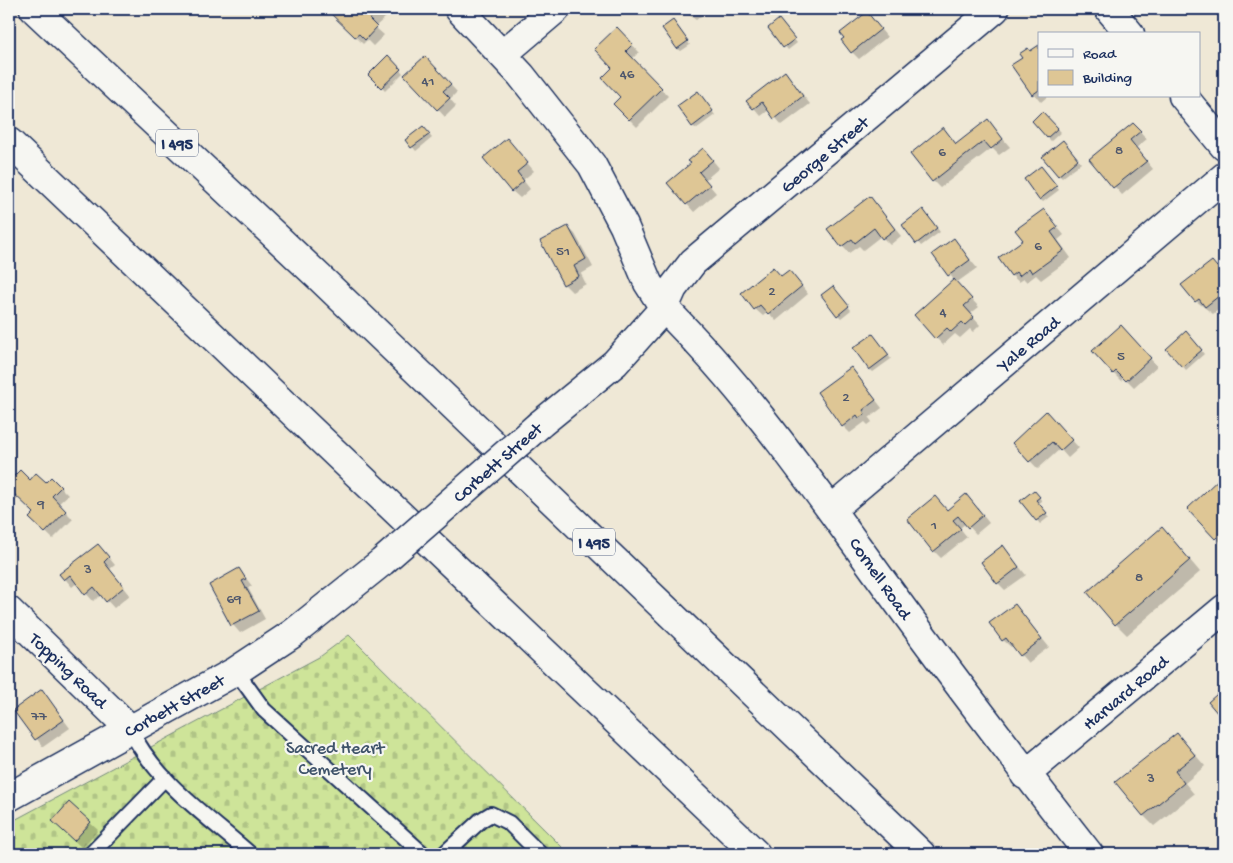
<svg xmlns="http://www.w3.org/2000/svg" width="1233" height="863" font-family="'Gochi Hand',sans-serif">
<defs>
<pattern id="cemetery-stones" width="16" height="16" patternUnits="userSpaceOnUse" patternTransform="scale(1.25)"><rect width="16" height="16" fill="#cee499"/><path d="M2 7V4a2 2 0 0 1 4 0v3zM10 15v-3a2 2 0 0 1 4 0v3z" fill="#b0c486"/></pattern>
</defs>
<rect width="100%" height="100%" fill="#efe8d6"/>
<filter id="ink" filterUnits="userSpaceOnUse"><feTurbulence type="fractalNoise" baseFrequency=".02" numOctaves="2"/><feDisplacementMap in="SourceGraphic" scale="10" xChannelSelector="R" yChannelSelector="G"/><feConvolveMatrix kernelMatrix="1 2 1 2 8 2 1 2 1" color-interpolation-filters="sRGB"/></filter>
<g filter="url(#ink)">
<path fill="url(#cemetery-stones)" stroke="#748a7c" d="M349 635 569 854H9V823L321 656Z"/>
<path fill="#0003" d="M332 9H378L386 17 375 27 384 35 373 46 367 40 363 44 330 11Z
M681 9H710L696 20Z
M867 13 887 37 859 59 852 52Z
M673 21 690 45 681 51 677 48Z
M782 24 797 43 788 50 770 28Z
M617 28 639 52 632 59 668 96 637 127 614 104 621 97 614 68Z
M1039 46V96H1048L1041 102 1013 66Z
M388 57 403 73 385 91 370 75Z
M432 65 457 92 450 99 456 106 445 117 406 75Z
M785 73 810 104 782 125 769 110 761 116 748 101Z
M701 96 715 115 696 129 693 126Z
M1042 113 1061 132 1051 141 1033 121Z
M988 121 1010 147 999 155 992 148 940 188 933 181 943 129 957 145Z
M1133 124 1147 139 1136 148 1153 169 1122 195 1091 159Z
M426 131 432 138 416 151 407 140Z
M1066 145 1081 163 1062 178 1059 175Z
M514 147 534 171 523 180 530 189 520 198 512 191Z
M710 157 719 168 705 180 716 193 694 212 669 184Z
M1044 171 1059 190 1043 202 1040 199Z
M870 198 901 236 890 245 881 236 863 250 859 246 849 253 842 246Z
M1044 211 1064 235 1058 240 1071 258 1041 280 1036 275 1027 282 1024 279 1019 282 1011 275 1024 240Z
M926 214 940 232 921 246 904 225Z
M568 227 575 234 593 267 581 274 586 284 572 292 564 284 541 241Z
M954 240 977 268 956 283 979 307 970 314 980 325 973 332 970 329 960 338 955 334 943 345 936 338 954 280 934 254Z
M1224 264V305L1213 314 1196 301 1218 268Z
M782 277 796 279 808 294 776 321 768 312 763 316 755 309Z
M836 291 851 310 841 318 838 315Z
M1128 334 1157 366 1134 387 1124 377 1121 381 1113 373Z
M1189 336 1204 354 1186 370 1168 349Z
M876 339 891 359 873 372 870 369Z
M851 368 882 408 869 418 872 422 868 425 865 422 850 433 843 426Z
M1054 420 1079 448 1068 458 1060 449 1038 469 1013 443Z
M20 472 30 482 46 484 51 478 68 495 58 504 73 519 53 539 31 518 35 514 19 498 16 500 9 493V483Z
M1224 476V546L1189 509Z
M1037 495 1042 501 1038 504 1049 517 1040 524 1022 501Z
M973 503 989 523 976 534 966 523 960 528 967 537 941 558 934 551 947 511Z
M1173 540 1200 572 1127 635 1116 624Z
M1003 547 1026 575 1005 590 998 583Z
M105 553 115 565 110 569 130 595 114 608 102 595 93 601 77 583 72 587 61 574Z
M239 569 252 586 248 588 265 619 240 633 233 625 210 585Z
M1015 605 1049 647 1028 663 1013 646 1011 647 1003 640 991 624Z
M42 691 70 728 43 747 15 710Z
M1177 734 1205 766 1185 783 1194 794 1154 826 1143 815Z
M69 804 98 830 82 848 61 828Z"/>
<path fill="#dec695" stroke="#1b2f5e" d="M331 9H379L369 19 377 27 365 40 359 34 355 37 328 11Z
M684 9H694L688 14Z
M867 12 881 29 851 53 841 40 844 38 840 33Z
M779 19 795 39 783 48 768 28Z
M673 20 688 41 677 49 662 28Z
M617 27 633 44 626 51 662 88 629 120 613 104 620 97 602 78 612 68 594 49Z
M1039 45V90L1032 95 1011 65 1022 58 1019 54 1028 48 1030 51Z
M388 55 401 69 381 88 368 75Z
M425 56 451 84 443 91 450 98 437 110 404 75Z
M785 71 803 96 774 119 762 102 753 109 746 101Z
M698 91 713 111 692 127 677 106Z
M1042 111 1058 128 1047 138 1032 121Z
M988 119 1003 139 991 149 984 141 932 182 910 154 943 127 956 144Z
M1133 123 1141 131 1130 140 1147 161 1113 188 1089 159Z
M423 126 430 134 411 148 405 140Z
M507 138 528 163 517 172 524 181 511 192 483 158Z
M1063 140 1078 159 1058 176 1042 157Z
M703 148 713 160 699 172 710 185 686 205 667 183 691 163 688 161Z
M1041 166 1057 186 1039 200 1024 179Z
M870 196 895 229 882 239 874 228 855 243 852 239 841 247 827 229Z
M923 209 937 228 916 244 902 225Z
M1044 209 1058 227 1051 232 1064 250 1032 273 1029 268 1019 276 1016 272 1011 276 998 258 1023 240 1015 230Z
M568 226 586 259 574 266 579 276 563 285 540 241Z
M954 238 970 260 948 276 932 254Z
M1212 261 1217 267 1224 262V292L1205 307 1199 299 1195 302 1181 285Z
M773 267 781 276 789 270 802 286 768 314 760 305 754 310 741 293Z
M954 279 972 299 964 306 974 317 965 325 962 322 951 332 947 328 935 339 914 315Z
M833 286 849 306 837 316 821 295Z
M1121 325 1151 358 1126 381 1116 371 1113 374 1092 351Z
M1186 331 1202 350 1182 367 1166 349Z
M873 334 889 355 869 370 853 348Z
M851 367 876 400 863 410 865 414 859 418 857 415 842 427 817 392Z
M1046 411 1072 440 1060 451 1052 442 1029 462 1012 443Z
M20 470 30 480 36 473 46 482 51 477 61 487 52 496 66 511 45 533 29 518 34 513 11 491 9 493V481Z
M1224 474V530L1215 539 1187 509Z
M1034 490 1040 497 1036 500 1047 513 1036 521 1020 501Z
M966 494 983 515 968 528 958 516 953 520 961 529 933 552 907 519 935 496 947 510Z
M1162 527 1190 560 1115 625 1087 592Z
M98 544 109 557 104 562 124 587 106 602 94 587 85 595 70 575 64 580 59 574Z
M1003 545 1019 567 997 584 981 562Z
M239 568 246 579 242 581 259 611 231 626 209 585Z
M1015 604 1042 639 1020 656 1006 638 1002 641 989 623Z
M1224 688V721L1208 702Z
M42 689 64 720 35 740 13 710Z
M1177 733 1195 755 1175 771 1184 783 1143 816 1115 782Z
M69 802 91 822 74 841 52 821Z"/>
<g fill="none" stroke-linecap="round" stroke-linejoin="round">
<g stroke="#1b2f5e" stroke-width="18">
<path id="service" d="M236 671 264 710 423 854
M130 729C155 781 208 817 250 854
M91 854 165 778
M444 854 481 820 491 814 509 823 540 854"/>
</g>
<g stroke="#1b2f5e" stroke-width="31">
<path id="minor" d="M459 9 521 75 592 165 624 226 648 283 664 308 615 363 539 425
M995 9 693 262 673 288 664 308C749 392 816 490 886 586 952 677 1020 766 1089 854
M1109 9 1130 34
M503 54 556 9
M1183 96 1224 146
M832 509 1224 177
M9 611 130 729
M1025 775 1224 609
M9 797 236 671 292 634 382 562"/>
</g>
<g stroke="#1b2f5e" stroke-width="31">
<path id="motorway" d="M34 9 320 278 921 854
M9 142 756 854"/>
</g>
<use href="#service" stroke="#f6f6f2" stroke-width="14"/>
<use href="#minor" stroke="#f6f6f2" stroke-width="28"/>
<use href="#motorway" stroke="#f6f6f2" stroke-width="28"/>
<g stroke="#1b2f5e" stroke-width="31" stroke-linecap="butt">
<path id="minor-bridge" d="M382 562 539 425"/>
</g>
<use href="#minor-bridge" stroke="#f6f6f2" stroke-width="28"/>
</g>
</g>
<g text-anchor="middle" stroke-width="4.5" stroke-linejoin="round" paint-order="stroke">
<g font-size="15" fill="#4c556c">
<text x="627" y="78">46</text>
<text x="428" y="85">41</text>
<text x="1119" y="154">8</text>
<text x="942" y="156">6</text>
<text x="1038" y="250">6</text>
<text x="563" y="255">51</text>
<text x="772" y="295">2</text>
<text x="943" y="316">4</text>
<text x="1121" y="360">5</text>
<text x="846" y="401">2</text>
<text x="41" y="508">9</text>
<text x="934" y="529">1</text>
<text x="88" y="573">3</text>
<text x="1139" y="581">8</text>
<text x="234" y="603">69</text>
<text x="39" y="720">77</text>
<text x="1151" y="782">3</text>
</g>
<g fill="#f6f6f2" stroke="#5d6b8a" stroke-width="1">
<rect x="156" y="129.5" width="42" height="27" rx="4"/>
<rect x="573" y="528.5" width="42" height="27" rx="4"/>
</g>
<g font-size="16" font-weight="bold" fill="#1b2f5e">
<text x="177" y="149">I 495</text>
<text x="594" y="548">I 495</text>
</g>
<g font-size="18" fill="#1b2f5e" stroke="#f6f6f2">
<text transform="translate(824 154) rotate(-40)" y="6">George Street</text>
<text transform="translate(1028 343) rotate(-40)" y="6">Yale Road</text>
<text transform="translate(497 462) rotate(-41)" y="6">Corbett Street</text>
<text transform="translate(881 578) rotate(55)" y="6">Cornell Road</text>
<text transform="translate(69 670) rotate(44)" y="6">Topping Road</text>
<text transform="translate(1125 692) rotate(-40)" y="6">Harvard Road</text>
<text transform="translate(174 705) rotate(-29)" y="6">Corbett Street</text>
</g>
<g font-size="18" fill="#3f536a" stroke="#f6f6f2">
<text x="335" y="753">Sacred Heart<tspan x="335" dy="21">Cemetery</tspan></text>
</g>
</g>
<rect width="1233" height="863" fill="none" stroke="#f6f6f2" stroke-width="30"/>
<rect x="15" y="15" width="1203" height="833" fill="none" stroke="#1b2f5e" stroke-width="2" filter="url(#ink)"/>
<rect x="1038" y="32" width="162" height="65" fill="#f6f6f2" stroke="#9ea6b7"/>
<rect x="1048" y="49" width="25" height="8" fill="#f6f6f2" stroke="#9ea6b7"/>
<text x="1083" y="58" font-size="15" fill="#1b2f5e">Road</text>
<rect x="1048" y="70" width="25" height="15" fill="#dec695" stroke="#9ea6b7"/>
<text x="1083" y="82" font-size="15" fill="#1b2f5e">Building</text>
</svg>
